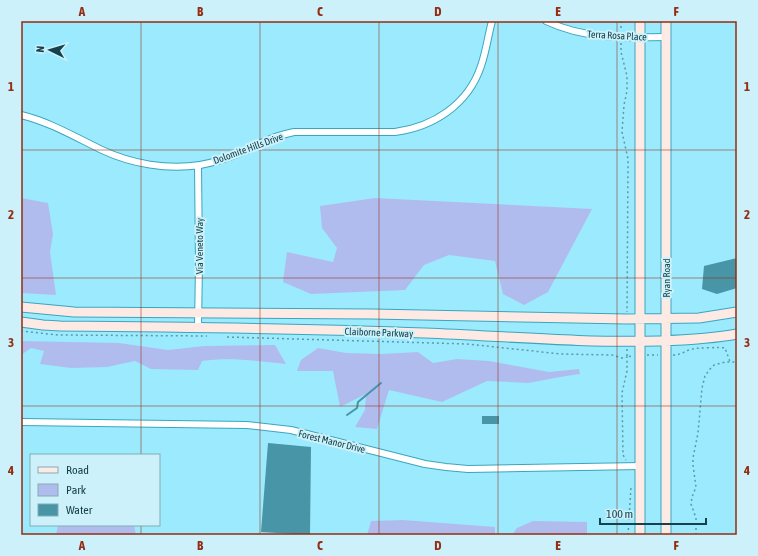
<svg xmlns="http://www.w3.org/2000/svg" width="758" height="556" font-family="'Asap Condensed',sans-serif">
<rect width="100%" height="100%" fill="#9ceafe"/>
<path fill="#b1bcee" d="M21 198 48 203 53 234 50 252 56 295 21 293Z
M375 198 592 209 548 292 524 305 503 294 495 261 449 255 424 265 405 290 311 294 283 282 287 252 333 262 337 248 322 228 320 206Z
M21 341 119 343 168 350 204 346 275 345 286 364C258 361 230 357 202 361L198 370 151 369 135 361 107 367 71 368 40 364 44 351 31 348 21 355Z
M318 348 346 353 381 354 418 352 433 363 457 359 489 361 549 372 579 369 580 374 566 376 528 383 487 381 442 402 389 390 377 429 355 427 365 410 366 394 340 407 333 371H297L301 360Z
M403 520 495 527V535H367L371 521Z
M533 521 587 522V535H512L517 528Z
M58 525H134L136 535H56Z"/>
<path fill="#4795a7" d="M737 258V288L717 294 702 289 704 266Z
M482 416H499V424H482Z
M268 443 311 447 310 535 261 532Z"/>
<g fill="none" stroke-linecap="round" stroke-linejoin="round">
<path stroke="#4795a7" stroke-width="2" d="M347 415 357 408 358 402 381 383"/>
<g stroke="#3aa6bd" stroke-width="8">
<path id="minor" d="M546 21C584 39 624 38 666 37
M21 115C50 122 75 137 102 150 132 164 167 170 200 165 211 163 222 160 232 156 245 152 256 145 268 140 276 136 285 134 294 132H395C433 127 468 105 481 66 486 52 488 36 492 21
M198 165 199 264 198 327
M21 422 247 425 291 430 425 464 446 467 468 469 641 466"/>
</g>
<g stroke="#3aa6bd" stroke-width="11">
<path id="secondary" d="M640 21V535
M666 21V535
M21 307 74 312 372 314 627 319 699 318 737 312
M21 322 43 325 60 326C182 327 303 328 425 333 503 336 581 343 659 341 685 340 711 339 737 334"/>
</g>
<path stroke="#5b99a9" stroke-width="1.5" stroke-dasharray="2 3" stroke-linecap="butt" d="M621 21V31
M621 43V52L627 76V91L624 105 622 132 628 159 627 312
M21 331 58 335 207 336
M227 337 467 344 561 354 612 355 622 358 627 357V371L622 393 623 455 626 460
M627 349V357L632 356
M647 355H658
M673 355C681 355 685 351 692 349 695 348 721 347 725 348L730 362
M628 535 631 487
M696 535V518L691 504 692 497 696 487 693 465V458L698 433 702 388 705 376 709 370 714 365 725 362H737"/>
<use href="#minor" stroke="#fff" stroke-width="6"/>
<use href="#secondary" stroke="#feeae5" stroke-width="9"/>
</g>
<path fill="none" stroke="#942d11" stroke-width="1" stroke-opacity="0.55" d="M141 21V455M260 21V535M379 21V535M498 21V535M617 21V535M21 150H737M21 278H737M21 406H737M141 525V535"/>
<g text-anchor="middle" stroke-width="4" stroke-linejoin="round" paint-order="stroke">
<g font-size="10" fill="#15424c" stroke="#ccf1fa">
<text transform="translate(617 35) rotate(3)" y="4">Terra Rosa Place</text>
<text transform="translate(248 148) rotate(-20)" y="4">Dolomite Hills Drive</text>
<text transform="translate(199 246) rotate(-90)" y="4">Via Veneto Way</text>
<text transform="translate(666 278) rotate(-90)" y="4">Ryan Road</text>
<text transform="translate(379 332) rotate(2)" y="4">Claiborne Parkway</text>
<text transform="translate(332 441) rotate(14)" y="4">Forest Manor Drive</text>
</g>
</g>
<rect width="758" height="556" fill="none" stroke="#ccf1fa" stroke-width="44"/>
<rect x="30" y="454" width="130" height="72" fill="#ccf1fa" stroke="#83abb4"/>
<rect x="38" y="467" width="20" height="6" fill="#feeae5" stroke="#83abb4"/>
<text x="66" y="474" font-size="12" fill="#15424c">Road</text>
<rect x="38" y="484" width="20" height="12" fill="#b1bcee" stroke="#83abb4"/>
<text x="66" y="494" font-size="12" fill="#15424c">Park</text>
<rect x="38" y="504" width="20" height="12" fill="#4795a7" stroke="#83abb4"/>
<text x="66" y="514" font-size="12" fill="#15424c">Water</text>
<g transform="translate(50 50) rotate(275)" stroke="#ccf1fa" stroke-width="3" paint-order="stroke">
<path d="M0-3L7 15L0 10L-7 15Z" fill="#15424c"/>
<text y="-6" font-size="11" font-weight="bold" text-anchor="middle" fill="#15424c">N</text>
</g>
<path d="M600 518v6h106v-6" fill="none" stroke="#15424c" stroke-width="2"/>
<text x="606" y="518" font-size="12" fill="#15424c" stroke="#ccf1fa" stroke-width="3" paint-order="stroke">100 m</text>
<rect x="22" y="22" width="714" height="512" fill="none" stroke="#942d11" stroke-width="1.5"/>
<g font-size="13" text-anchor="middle" font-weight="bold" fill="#942d11">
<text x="82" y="16">A</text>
<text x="200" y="16">B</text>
<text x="320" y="16">C</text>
<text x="438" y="16">D</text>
<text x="558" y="16">E</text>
<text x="676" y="16">F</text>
<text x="11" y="91">1</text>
<text x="747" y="91">1</text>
<text x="11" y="219">2</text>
<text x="747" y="219">2</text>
<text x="11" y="347">3</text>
<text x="747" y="347">3</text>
<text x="11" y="475">4</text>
<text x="747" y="475">4</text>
<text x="82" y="550">A</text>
<text x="200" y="550">B</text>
<text x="320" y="550">C</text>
<text x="438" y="550">D</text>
<text x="558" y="550">E</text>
<text x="676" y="550">F</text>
</g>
</svg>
